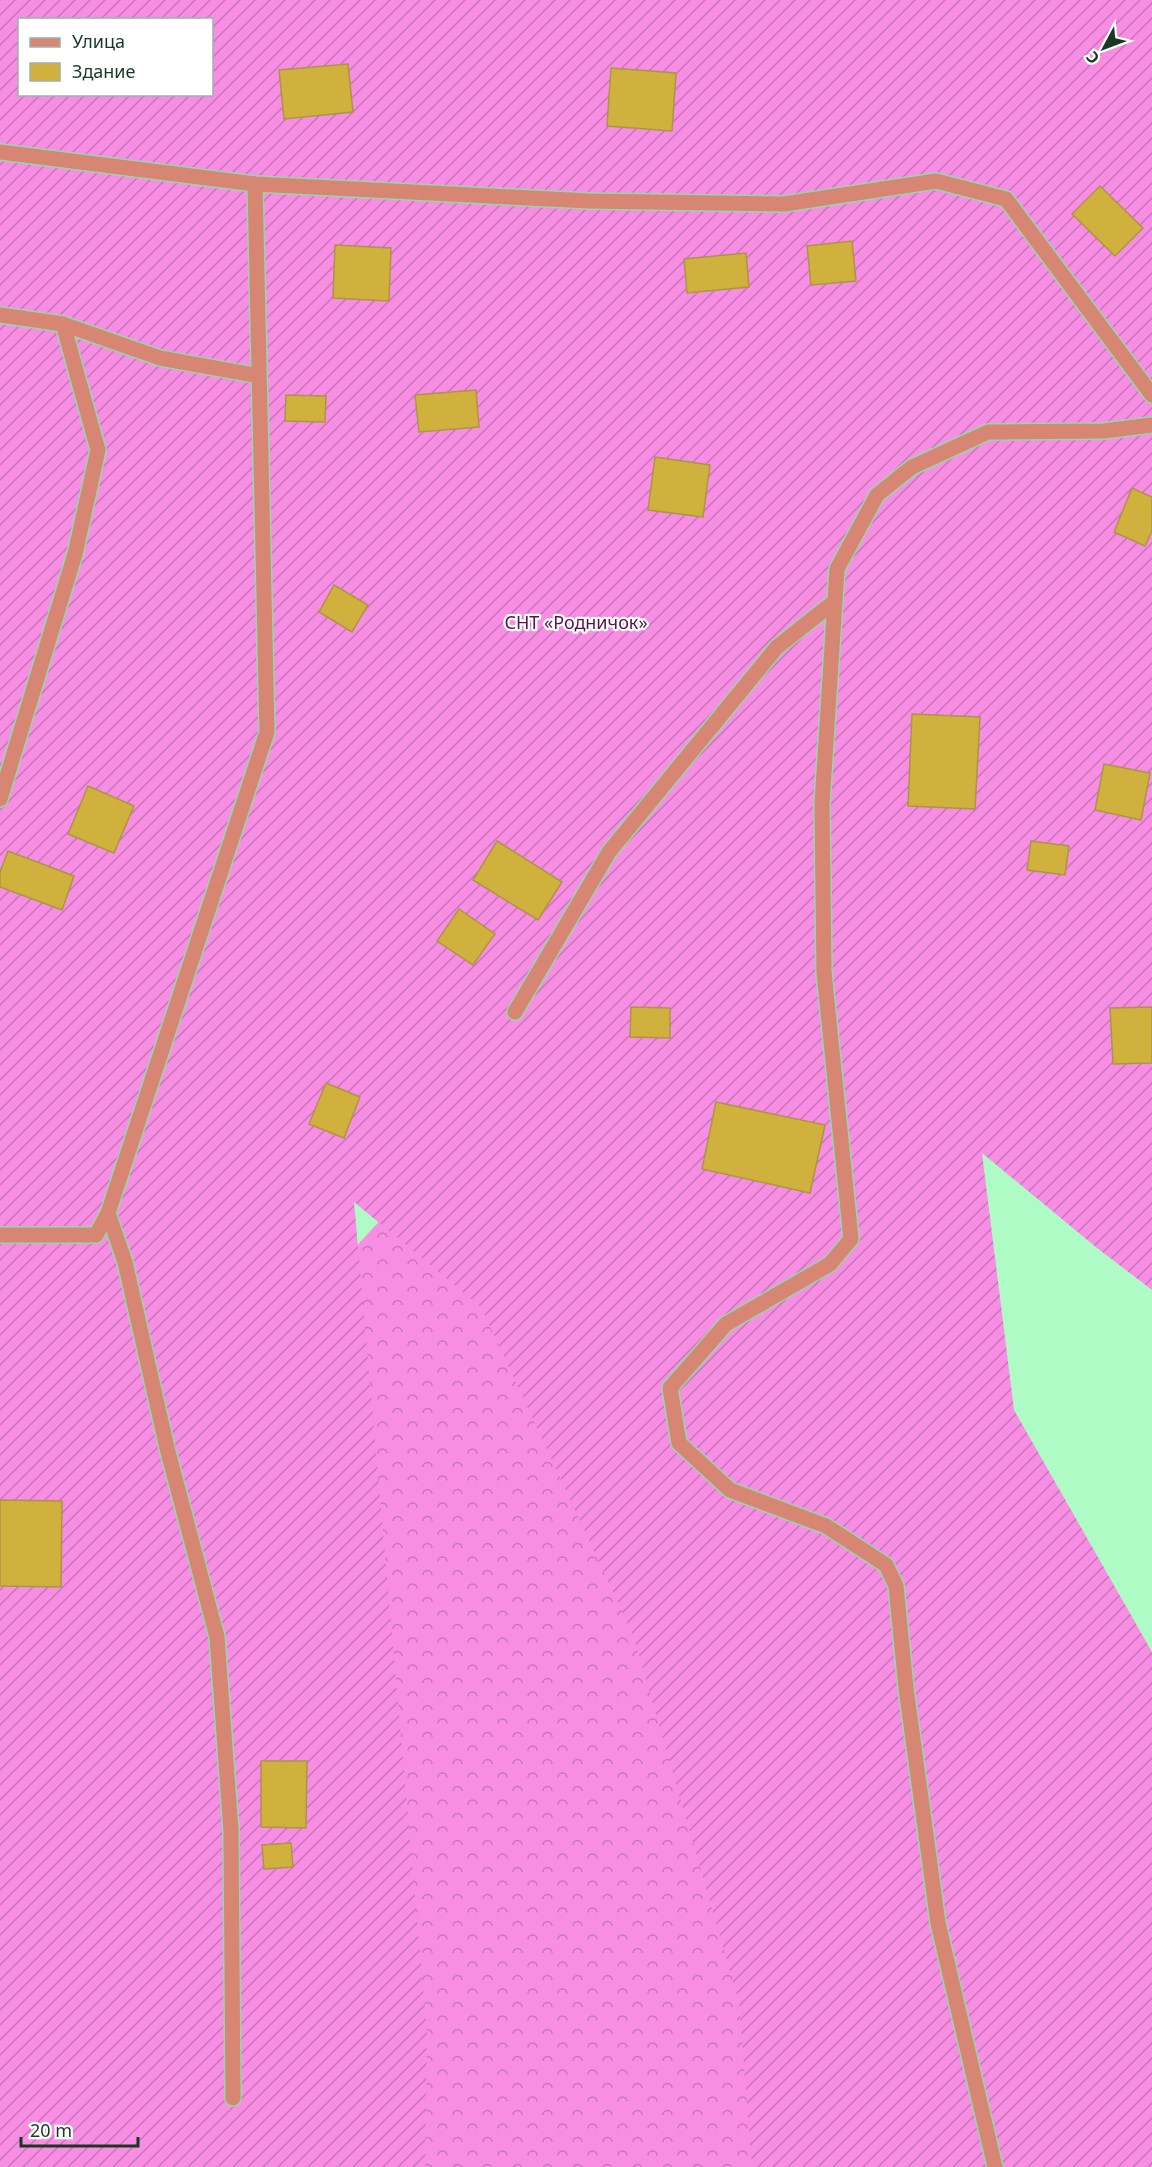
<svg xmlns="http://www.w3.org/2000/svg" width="1152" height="2167" font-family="'Noto Sans',sans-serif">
<defs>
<pattern id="forest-crowns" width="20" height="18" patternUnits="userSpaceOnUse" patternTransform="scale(1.5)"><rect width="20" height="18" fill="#f78ee4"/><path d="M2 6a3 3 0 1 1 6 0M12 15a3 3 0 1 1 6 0" fill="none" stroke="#c775b9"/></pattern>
<pattern id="garden-furrows" width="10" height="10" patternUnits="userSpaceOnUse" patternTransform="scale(1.5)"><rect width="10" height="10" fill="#f78ee4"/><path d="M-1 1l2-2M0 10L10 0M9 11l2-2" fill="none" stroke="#c775b9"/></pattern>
</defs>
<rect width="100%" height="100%" fill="#affbc6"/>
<path fill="url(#forest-crowns)" d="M468 1125 863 1567 817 2167H418L316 1290Z"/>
<path fill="url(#garden-furrows)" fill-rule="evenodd" d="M0 0H1152V1290L1097 1248 982 1153 1014 1410 1152 1652V2167H752L739 2002 633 1635 481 1307 354 1202 427 2033 425 2167H0ZM20 20H212V94H20Z"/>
<path fill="#d0b13e" stroke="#ac9544" stroke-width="1.5" d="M348 64 353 112 284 119 279 70Z
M611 68 676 73 672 131 607 126Z
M1100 186 1143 228 1115 256 1072 214Z
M852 241 856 281 811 285 807 246Z
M335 245 391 248 389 301 333 298Z
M746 253 749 287 687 293 684 259Z
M476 390 479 427 419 432 415 395Z
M286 395 326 396 325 422 285 421Z
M655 457 710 465 703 517 648 510Z
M1132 488 1152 497V531L1145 546 1114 532Z
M334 585 368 605 352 632 319 612Z
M912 714 980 717 975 809 908 806Z
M1104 764 1150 773 1141 820 1095 810Z
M88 786 134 806 114 853 68 834Z
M497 841 562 882 538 920 473 880Z
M1031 841 1069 846 1065 875 1027 870Z
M8 851 74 876 62 910 0 887V872Z
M459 909 495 934 473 965 437 941Z
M631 1007 670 1008V1038L630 1037Z
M1152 1007V1063L1113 1064 1110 1008Z
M326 1083 360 1097 344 1138 309 1124Z
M716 1102 825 1125 810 1193 702 1169Z
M0 1500 62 1501 61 1587 0 1586Z
M261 1761H307L306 1828 261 1827Z
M291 1843 293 1867 264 1869 262 1845Z"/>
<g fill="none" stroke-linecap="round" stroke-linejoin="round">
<g stroke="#94d8a9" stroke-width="18">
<path id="lane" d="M0 315 63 324 160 358 259 376
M0 799 75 554 98 450 63 324
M515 1012 609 852 777 647 834 602
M108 1213 125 1262 167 1448 217 1637 231 1831 233 2098
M0 1235H96L108 1213 267 732 255 184
M995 2167 938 1923 906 1688 896 1586 886 1565 826 1526 730 1490 679 1443 670 1388 726 1324 830 1264 851 1239 824 972 822 804 837 569 877 495 912 467 988 432 1104 431 1152 425"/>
</g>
<g stroke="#94d8a9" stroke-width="18">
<path id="street" d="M0 152 255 184 589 201 784 204 936 181 1006 199 1152 395"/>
</g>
<use href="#lane" stroke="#d68673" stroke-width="15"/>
<use href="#street" stroke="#d68673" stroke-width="15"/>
</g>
<g text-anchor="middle" stroke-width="4.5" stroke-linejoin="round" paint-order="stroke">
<g font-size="18" fill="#55134c" stroke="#fff">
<text x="576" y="629">СНТ «Родничок»</text>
</g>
</g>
<rect x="18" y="18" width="195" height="78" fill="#ffffff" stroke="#a3afa7" stroke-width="1.5"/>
<rect x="30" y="38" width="30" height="9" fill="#d68673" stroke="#a3afa7" stroke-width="1.5"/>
<text x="72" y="48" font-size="18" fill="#193824">Улица</text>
<rect x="30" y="63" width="30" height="18" fill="#d0b13e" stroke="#a3afa7" stroke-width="1.5"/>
<text x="72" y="78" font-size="18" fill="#193824">Здание</text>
<g transform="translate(1104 48) rotate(229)" stroke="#ffffff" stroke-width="4.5" paint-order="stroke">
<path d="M0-4.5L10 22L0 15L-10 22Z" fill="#193824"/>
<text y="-9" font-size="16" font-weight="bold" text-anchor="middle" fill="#193824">С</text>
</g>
<path d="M21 2137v9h117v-9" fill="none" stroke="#193824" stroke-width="3"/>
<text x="30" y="2137" font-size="18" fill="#193824" stroke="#ffffff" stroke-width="4.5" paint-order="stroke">20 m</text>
</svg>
